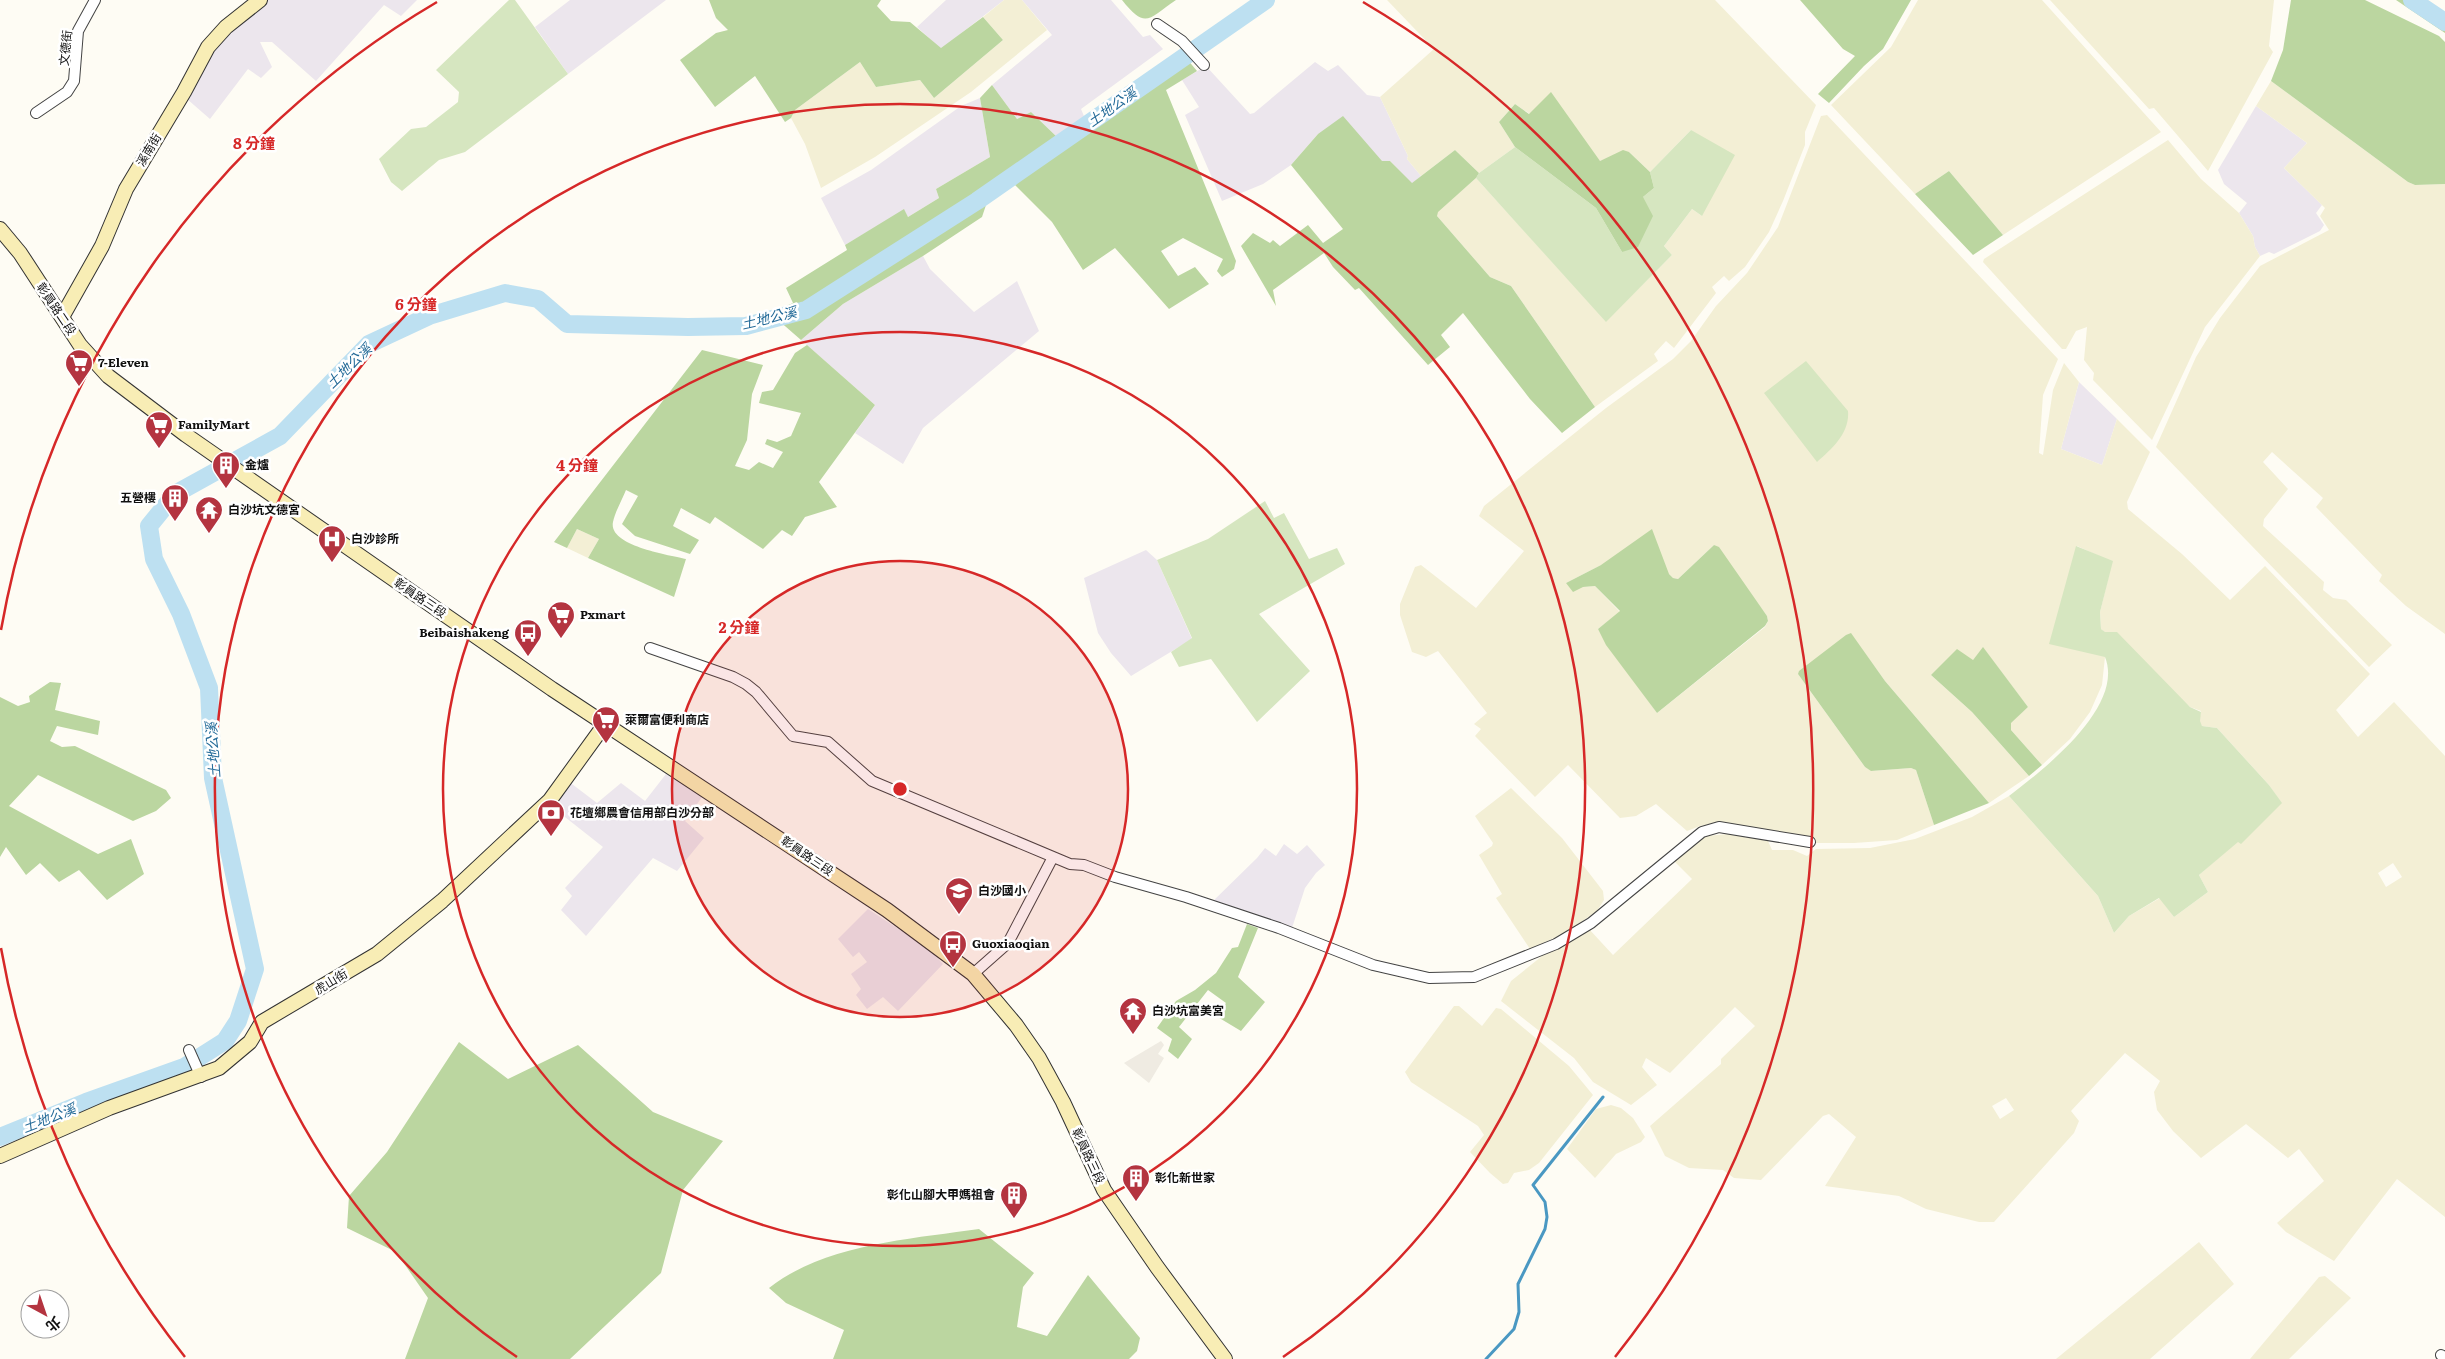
<svg xmlns="http://www.w3.org/2000/svg" width="2445" height="1359" font-family="Literata,'Noto Sans TC',serif">
<rect width="100%" height="100%" fill="#fefcf4"/>
<path fill="#ece6ed" d="M261 0H417L401 16 384 5 316 81 272 42H260L272 67 261 78 248 69 210 119 179 92 220 30Z
M570 0H666L568 74 535 27Z
M946 0H1004L941 49 917 27Z
M1022 0H1111L1143 37 1150 35 1163 49 1081 109 1086 121 1058 138 1031 112 1017 119 992 85 1052 35Z
M1315 62 1328 71 1338 65 1367 95 1380 97 1408 156 1407 159 1421 176 1412 184 1390 161 1382 162 1318 134 1291 165 1263 184 1222 201 1185 115 1199 107 1182 80 1206 66 1250 114 1254 113Z
M980 98 990 157 936 189 939 198 908 217 904 210 845 245 821 198 871 170 961 106Z
M2256 106 2307 143 2284 168 2322 205 2316 213 2324 225 2320 231 2274 254 2269 252 2260 256 2255 247 2253 236 2239 213 2247 203 2224 184 2218 170Z
M923 256 930 269 974 312 1017 281 1039 331 923 428 903 464 855 433 875 405 801 340 843 304Z
M2079 382 2117 419 2102 465 2061 449Z
M1146 550 1157 560 1192 639 1131 676 1111 653 1098 633 1084 578Z
M666 774 702 797 685 821 704 838 677 871 653 858 586 936 561 910 572 896 565 888 603 847 551 806 568 781 597 803 621 783 645 801Z
M1284 844 1297 854 1307 845 1325 865 1316 873 1305 888 1291 931 1209 905 1257 858 1265 848 1276 856Z
M868 909 929 949 943 964 898 1011 883 997 867 1009 856 995 861 989 851 974 867 962 859 952 853 957 838 939Z"/>
<path fill="#f3efd5" fill-rule="evenodd" d="M1004 0H1022L1047 30 971 92 875 157 821 188 805 144 791 118 795 110 860 62 876 87 920 80 934 98 1003 40 983 17Z
M1387 0H1715L1816 105 1805 132V145L1783 201 1769 232 1745 267 1729 281 1724 276 1712 287 1716 293 1674 348 1666 341 1654 354 1658 361 1595 407 1511 286 1490 277 1437 216V212L1476 178 1606 321 1672 255 1664 246 1692 209 1702 216 1691 130 1650 172 1629 152 1600 161 1515 104 1499 122 1515 147 1479 173 1455 150 1421 176 1407 159 1408 156 1380 97 1434 49Z
M1918 0H2042L2161 132 2003 235 1949 171 1915 194 1831 105 1891 47Z
M2050 0H2274L2269 46 2273 52 2208 171 2154 108 2149 109Z
M2271 81 2408 182 2415 185 2445 184V634L2406 606 2379 581 2382 575 2316 507 2323 498 2272 452 2263 462 2288 489 2264 519 2263 526 2324 582 2323 590 2333 598 2346 600 2392 645 2369 667 2156 447 2196 357 2220 318 2260 266 2329 230 2320 216 2325 208 2284 168 2307 143 2256 106Z
M1827 115 2058 359 2043 395 2039 453 2043 455 2053 390 2064 363 2079 382 2061 449 2102 465 2117 419 2150 452 2127 502 2128 509 2182 554 2230 600 2265 566 2370 674 2336 710 2358 737 2394 702 2445 756V1217L2397 1179 2334 1261 2286 1232 2277 1223 2324 1181 2299 1149 2288 1158 2246 1124 2201 1158 2173 1131 2157 1110 2154 1092 2160 1081 2125 1053 2071 1111 2079 1121 2074 1133 1994 1222H1979L1926 1209 1899 1196 1825 1186 1856 1137 1829 1114 1823 1116 1761 1180 1734 1178 1723 1170 1689 1168 1665 1156 1650 1126 1721 1064V1059L1755 1026 1735 1007 1670 1073 1646 1058 1642 1067 1657 1085 1631 1105 1593 1082 1574 1058 1501 1001 1511 981 1547 952 1589 929 1613 955 1692 879 1674 861 1705 836 1729 834 1768 841 1772 850H1793L1807 856 1816 849 1870 848 1915 839 1972 817 2009 796 2098 896 2114 933 2129 916 2160 898 2174 917 2208 892 2199 875 2281 803 2269 785 2217 728 2202 726 2199 721 2201 711 2190 707 2101 629 2100 612 2112 562 2077 546 2105 657 2102 685 2090 712 2070 739 2042 765 2011 730 2010 723 2028 707 1983 648 1973 660 1931 675 1972 712 2029 776 1989 803 1885 681 1851 634 1798 674 1865 767 1872 771 1911 768 1916 770 1934 825 1897 840 1854 843H1809L1807 836 1723 822 1700 826 1687 831 1656 804 1636 816 1620 818 1568 765 1535 797 1475 736 1481 729 1474 724 1487 713 1438 651 1426 657 1412 652 1400 615V604L1415 567 1421 565 1476 608 1524 551 1479 516 1484 506 1606 408 1673 359 1691 341 1716 306 1747 273 1778 227 1821 116ZM1714 545 1767 616 1768 621 1765 627 1657 713 1598 629 1620 612 1595 586 1583 587 1566 583 1601 565 1669 574 1673 578 1678 579ZM2393 863 2402 877 2386 887 2378 873ZM2006 1098 2014 1110 2000 1119 1992 1106Z
M2168 140 2201 179 2239 213 2253 236 2255 247 2260 256 2205 327 2152 440 2093 380 2094 373 2084 360 2087 327 2076 331 2066 349H2062L1983 262 1984 259Z
M577 529 599 539 588 558 567 548Z
M1511 788 1562 838 1603 891 1604 900 1597 911 1565 933 1530 949 1496 898 1502 894 1479 855 1492 846 1493 843 1475 816Z
M1454 1006H1459L1482 1026 1496 1008 1501 1009 1569 1066 1593 1095 1539 1163 1529 1170 1514 1173 1508 1183 1503 1184 1490 1173 1470 1152 1484 1135 1478 1126 1411 1082 1405 1072Z
M1611 1105 1621 1108 1633 1118 1645 1137 1641 1142 1616 1154 1595 1178 1567 1149 1596 1109Z
M2199 1242 2234 1284 2150 1359H2056Z
M2325 1276 2351 1298 2289 1359H2250L2319 1277Z"/>
<path fill="#d6e6c0" d="M509 0H515L568 74 465 152 439 160 402 191 391 182 379 159 411 129 426 127 458 102 459 92 436 70Z
M1691 130 1735 155 1702 216 1692 209 1664 246 1672 255 1606 322 1476 178 1479 173 1515 147 1596 208 1622 252 1643 197 1654 188 1650 172Z
M1806 361 1848 411C1850 433 1832 449 1817 462L1764 393Z
M1265 501 1274 518 1284 513 1309 559 1337 548 1345 564 1259 614 1310 671 1257 722 1211 659 1179 667 1171 652 1192 638 1157 560 1208 539Z
M2076 546 2113 561 2100 612 2101 629 2105 632H2117L2190 707 2201 712 2200 721 2202 726 2217 728 2269 785 2282 803 2241 844 2238 842 2199 875 2208 892 2174 917 2159 898 2129 916 2114 933 2098 896 2009 796C2043 770 2125 707 2105 657L2049 644Z"/>
<path fill="#bbd6a0" d="M709 0H881L877 6 891 21 910 22 941 48 983 17 1003 40 934 98 920 80 876 87 860 62 795 110 791 118 785 122 755 76 715 107 680 60 716 33 728 30 716 18Z
M1122 0H1176C1148 19 1146 30 1122 0Z
M1800 0H1911L1883 49 1864 66 1829 103 1818 94 1855 56 1843 49Z
M2291 0H2365L2439 36 2445 42V184L2415 185 2408 182 2271 81 2283 50Z
M2396 0H2425L2445 13V33Z
M1187 59 1197 71 1166 90 1236 261 1234 269 1222 277 1217 271 1223 259 1183 238 1161 251 1178 276 1195 267 1209 284 1169 309 1115 248 1083 270 1052 222 1014 184 987 202 982 217 923 256 843 304 801 340 770 313 793 303 786 288 847 250 845 245 904 209 908 217 939 198 936 189 990 157 980 98 992 85 1017 119 1031 112 1058 138Z
M1551 92 1600 161 1623 150 1629 152 1650 172 1654 188 1643 197 1653 216 1638 247 1622 252 1596 208 1515 147 1499 122 1515 104 1529 114Z
M1343 116 1382 161H1390L1412 183 1455 150 1479 173 1476 178 1438 212 1437 216 1490 277 1511 286 1595 407 1562 433 1530 399 1463 313 1441 335 1450 347 1428 365 1359 288 1355 290 1333 267 1324 253 1273 290 1276 306 1241 246 1253 233 1270 243 1273 240 1280 246 1308 225 1323 243 1343 229 1291 165 1318 134Z
M1949 171 2003 235 1973 255 1915 194Z
M807 345 875 405 819 482 837 507 805 517 792 536 782 530 763 549 715 517 710 524 681 508 673 526 699 540 690 554 635 536 622 524 638 496 626 490C622 500 615 512 613 522 608 546 670 555 686 559L674 597 588 558 599 539 577 529 567 548 554 542 702 350 763 365 752 394 747 440 735 466 749 470 759 462 773 468 783 452 765 444 767 439 777 442 791 436 801 413 759 403 762 392 773 390 795 353Z
M1652 529 1669 574 1673 578 1678 579 1714 545 1719 547 1767 616 1768 621 1765 626 1657 713 1606 645 1598 629 1620 611 1595 586 1583 587 1573 592 1566 583 1601 565Z
M1851 633 1885 681 1989 803 1934 825 1916 770 1911 768 1871 771 1865 767 1798 674 1799 671 1846 635Z
M1983 647 2028 707 2011 723V730L2042 765 2029 776 1972 712 1931 675 1957 649 1973 660Z
M50 682 61 683 55 710 100 721 98 735 57 726 50 741 62 747 75 746 166 790 171 798 156 811 133 821 38 775 9 806 98 854 131 839 144 874 107 900 79 870 59 882 40 863 26 875 6 847 0 857V697L18 706 30 702 29 696Z
M1247 924 1258 928 1238 977 1265 1002 1241 1031 1216 1016 1226 1003 1208 990 1179 1027 1192 1039 1178 1059 1168 1051 1172 1039 1157 1028 1176 1001 1195 990 1216 973 1232 948 1238 947Z
M459 1042 508 1079 578 1045 653 1112 723 1141 683 1190 661 1273 570 1359H405L428 1298 396 1252 347 1228 349 1196 387 1152Z
M979 1229 1034 1273 1023 1287 1017 1327 1047 1336 1088 1275 1140 1338 1137 1351 1129 1359H833L844 1330 786 1303 769 1288C825 1244 911 1239 979 1229Z"/>
<path fill="#efebe2" d="M1161 1041 1164 1045 1158 1054 1164 1058 1149 1083 1124 1063Z"/>
<g fill="none" stroke-linecap="round" stroke-linejoin="round">
<path stroke="#4a98c2" stroke-width="3" d="M1486 1359 1514 1329 1519 1312 1518 1284 1545 1229 1547 1217 1545 1202 1533 1185 1603 1097"/>
<path stroke="#bde0f1" stroke-width="18" d="M2412 0 2445 22
M0 1137 86 1102 184 1067 225 1041 238 1021 255 969 213 778 209 688 181 614 154 559 149 526 175 494 280 436 369 344 429 316 505 293 538 299 567 324 688 327 746 326 806 310 977 201 1266 0"/>
<g stroke="#434343" stroke-width="12">
<path id="street" d="M1157 24 1182 41 1204 65
M36 113 67 92 74 81 78 31 95 0
M650 648 733 677 746 684 756 692 793 736 828 742 872 781 1070 864 1084 865 1115 877 1186 897 1279 928 1373 965 1429 978 1474 977 1556 944 1591 923 1702 832 1719 827 1810 842
M973 974 1008 943 1053 857
M189 1050 201 1077
M2441 1355 2445 1357"/>
</g>
<g stroke="#323232" stroke-width="16">
<path id="secondary" d="M0 229 20 253 80 345 108 376 186 435 422 599 552 689 887 910 973 974 1016 1025 1039 1058 1063 1102 1104 1190 1157 1267 1225 1359
M62 317 102 246 126 189 184 92 208 47 226 27 260 0
M0 1156 109 1108 219 1068 250 1042 262 1022 377 954 442 901 550 800 605 724"/>
</g>
<use href="#street" stroke="#fff" stroke-width="10"/>
<use href="#secondary" stroke="#f8edb5" stroke-width="14"/>
</g>
<circle cx="900" cy="789" r="228" fill="#d62828" fill-opacity=".12"/>
<g fill="none" stroke="#d62828" stroke-width="2.5">
<circle cx="900" cy="789" r="228"/>
<circle cx="900" cy="789" r="457"/>
<path d="M517 1357A685 685 0 1 1 1283 1357"/>
<path d="M185 1357A913 913 0 0 1 1 948M1 630A913 913 0 0 1 437 2M1363 2A913 913 0 0 1 1615 1357"/>
</g>
<defs>
<g id="supermarket-pin" transform="scale(1.4375)"><path d="M0 17L-7.5 6A9.5 9.5 0 1 1 7.5 6Z" fill="#b43440" stroke="#fff"/><path d="M-6-5.5h2.5l.6 2H6L4.5 2H-2.5L-4.4-4H-6ZM-1.5 3.2a1.3 1.3 0 1 0 .1 0ZM3 3.2a1.3 1.3 0 1 0 .1 0Z" fill="#fff"/></g>
<g id="building-pin" transform="scale(1.4375)"><path d="M0 17L-7.5 6A9.5 9.5 0 1 1 7.5 6Z" fill="#b43440" stroke="#fff"/><path d="M-4-6H4V6H1V3H-1V6H-4ZM-2.5-4.3h1.7v1.8h-1.7ZM.8-4.3h1.7v1.8H.8ZM-2.5-1h1.7V.8h-1.7ZM.8-1h1.7V.8H.8Z" fill="#fff"/></g>
<g id="temple-pin" transform="scale(1.4375)"><path d="M0 17L-7.5 6A9.5 9.5 0 1 1 7.5 6Z" fill="#b43440" stroke="#fff"/><path d="M0-6L5-2H3V0L6.5 2.5H4V6H1.5V3h-3V6H-4V2.5H-6.5L-3 0V-2H-5Z" fill="#fff"/></g>
<g id="hospital-pin" transform="scale(1.4375)"><path d="M0 17L-7.5 6A9.5 9.5 0 1 1 7.5 6Z" fill="#b43440" stroke="#fff"/><path d="M-5-5h3v3.5h4V-5h3V5h-3V1.5h-4V5h-3Z" fill="#fff"/></g>
<g id="bus-pin" transform="scale(1.4375)"><path d="M0 17L-7.5 6A9.5 9.5 0 1 1 7.5 6Z" fill="#b43440" stroke="#fff"/><path d="M-5-6H5V4H4V6H2V4H-2V6H-4V4H-5ZM-3.5-4V0h7V-4ZM-3.5 1.2v1.5H-2V1.2ZM2 1.2v1.5H3.5V1.2Z" fill="#fff"/></g>
<g id="bank-pin" transform="scale(1.4375)"><path d="M0 17L-7.5 6A9.5 9.5 0 1 1 7.5 6Z" fill="#b43440" stroke="#fff"/><path d="M-6-4H6V4H-6ZM0-2.3a2.3 2.3 0 1 0 0 4.6a2.3 2.3 0 1 0 0-4.6Z" fill="#fff"/></g>
<g id="school-pin" transform="scale(1.4375)"><path d="M0 17L-7.5 6A9.5 9.5 0 1 1 7.5 6Z" fill="#b43440" stroke="#fff"/><path d="M0-5L7-2L0 1L-7-2ZM-4 1L0 2.5L4 1V4Q0 6-4 4Z" fill="#fff"/></g>
</defs>
<g fill-rule="evenodd">
<use href="#supermarket-pin" x="79" y="363"/>
<use href="#supermarket-pin" x="159" y="425"/>
<use href="#building-pin" x="226" y="465"/>
<use href="#building-pin" x="175" y="498"/>
<use href="#temple-pin" x="209" y="510"/>
<use href="#hospital-pin" x="332" y="539"/>
<use href="#supermarket-pin" x="561" y="615"/>
<use href="#bus-pin" x="528" y="633"/>
<use href="#supermarket-pin" x="606" y="720"/>
<use href="#bank-pin" x="551" y="813"/>
<use href="#school-pin" x="959" y="891"/>
<use href="#bus-pin" x="953" y="944"/>
<use href="#temple-pin" x="1133" y="1011"/>
<use href="#building-pin" x="1136" y="1178"/>
<use href="#building-pin" x="1014" y="1195"/>
</g>
<g text-anchor="middle" stroke-width="5" stroke-linejoin="round" paint-order="stroke">
<g font-size="12" fill="#101010" stroke="#fff">
<text transform="translate(66 48) rotate(-84)" y="4">文德街</text>
<text transform="translate(149 150) rotate(-59)" y="4">溪南街</text>
<text transform="translate(56 309) rotate(56)" y="4">彰員路二段</text>
<text transform="translate(420 598) rotate(34)" y="4">彰員路三段</text>
<text transform="translate(807 856) rotate(34)" y="4">彰員路三段</text>
<text transform="translate(331 982) rotate(-31)" y="4">虎山街</text>
<text transform="translate(1088 1156) rotate(65)" y="4">彰員路三段</text>
</g>
<g font-size="12" font-weight="bold" fill="#101010" stroke="#fff" text-anchor="start">
<text x="98" y="367">7-Eleven</text>
<text x="178" y="429">FamilyMart</text>
<text x="245" y="469">金爐</text>
<text x="156" y="502" text-anchor="end">五營樓</text>
<text x="228" y="514">白沙坑文德宮</text>
<text x="351" y="543">白沙診所</text>
<text x="580" y="619">Pxmart</text>
<text x="509" y="637" text-anchor="end">Beibaishakeng</text>
<text x="625" y="724">萊爾富便利商店</text>
<text x="570" y="817">花壇鄉農會信用部白沙分部</text>
<text x="978" y="895">白沙國小</text>
<text x="972" y="948">Guoxiaoqian</text>
<text x="1152" y="1015">白沙坑富美宮</text>
<text x="1155" y="1182">彰化新世家</text>
<text x="995" y="1199" text-anchor="end">彰化山腳大甲媽祖會</text>
</g>
<g font-size="14" font-style="italic" fill="#236a98" stroke="#fff">
<text transform="translate(1112 107) rotate(-35)" y="5">土地公溪</text>
<text transform="translate(769 318) rotate(-13)" y="5">土地公溪</text>
<text transform="translate(349 366) rotate(-44)" y="5">土地公溪</text>
<text transform="translate(213 750) rotate(-94)" y="5">土地公溪</text>
<text transform="translate(49 1118) rotate(-21)" y="5">土地公溪</text>
</g>
</g>
<circle cx="900" cy="789" r="8" fill="#d62828" stroke="#fff" stroke-width="2.5"/>
<g font-size="15" text-anchor="middle" font-weight="bold" fill="#d62828" stroke="#fff" stroke-width="5" stroke-linejoin="round" paint-order="stroke">
<text x="254" y="149">8 分鐘</text>
<text x="416" y="310">6 分鐘</text>
<text x="577" y="471">4 分鐘</text>
<text x="739" y="633">2 分鐘</text>
</g>
<g transform="translate(45 1314) rotate(140)"><circle r="24" fill="#ffffff" stroke="#9f9f9f"/>
<path d="M0-4L9 19L0 12L-9 19Z" fill="#b43440"/>
<text y="-8" font-size="14" font-weight="bold" text-anchor="middle" fill="#101010">北</text>
</g>
</svg>
